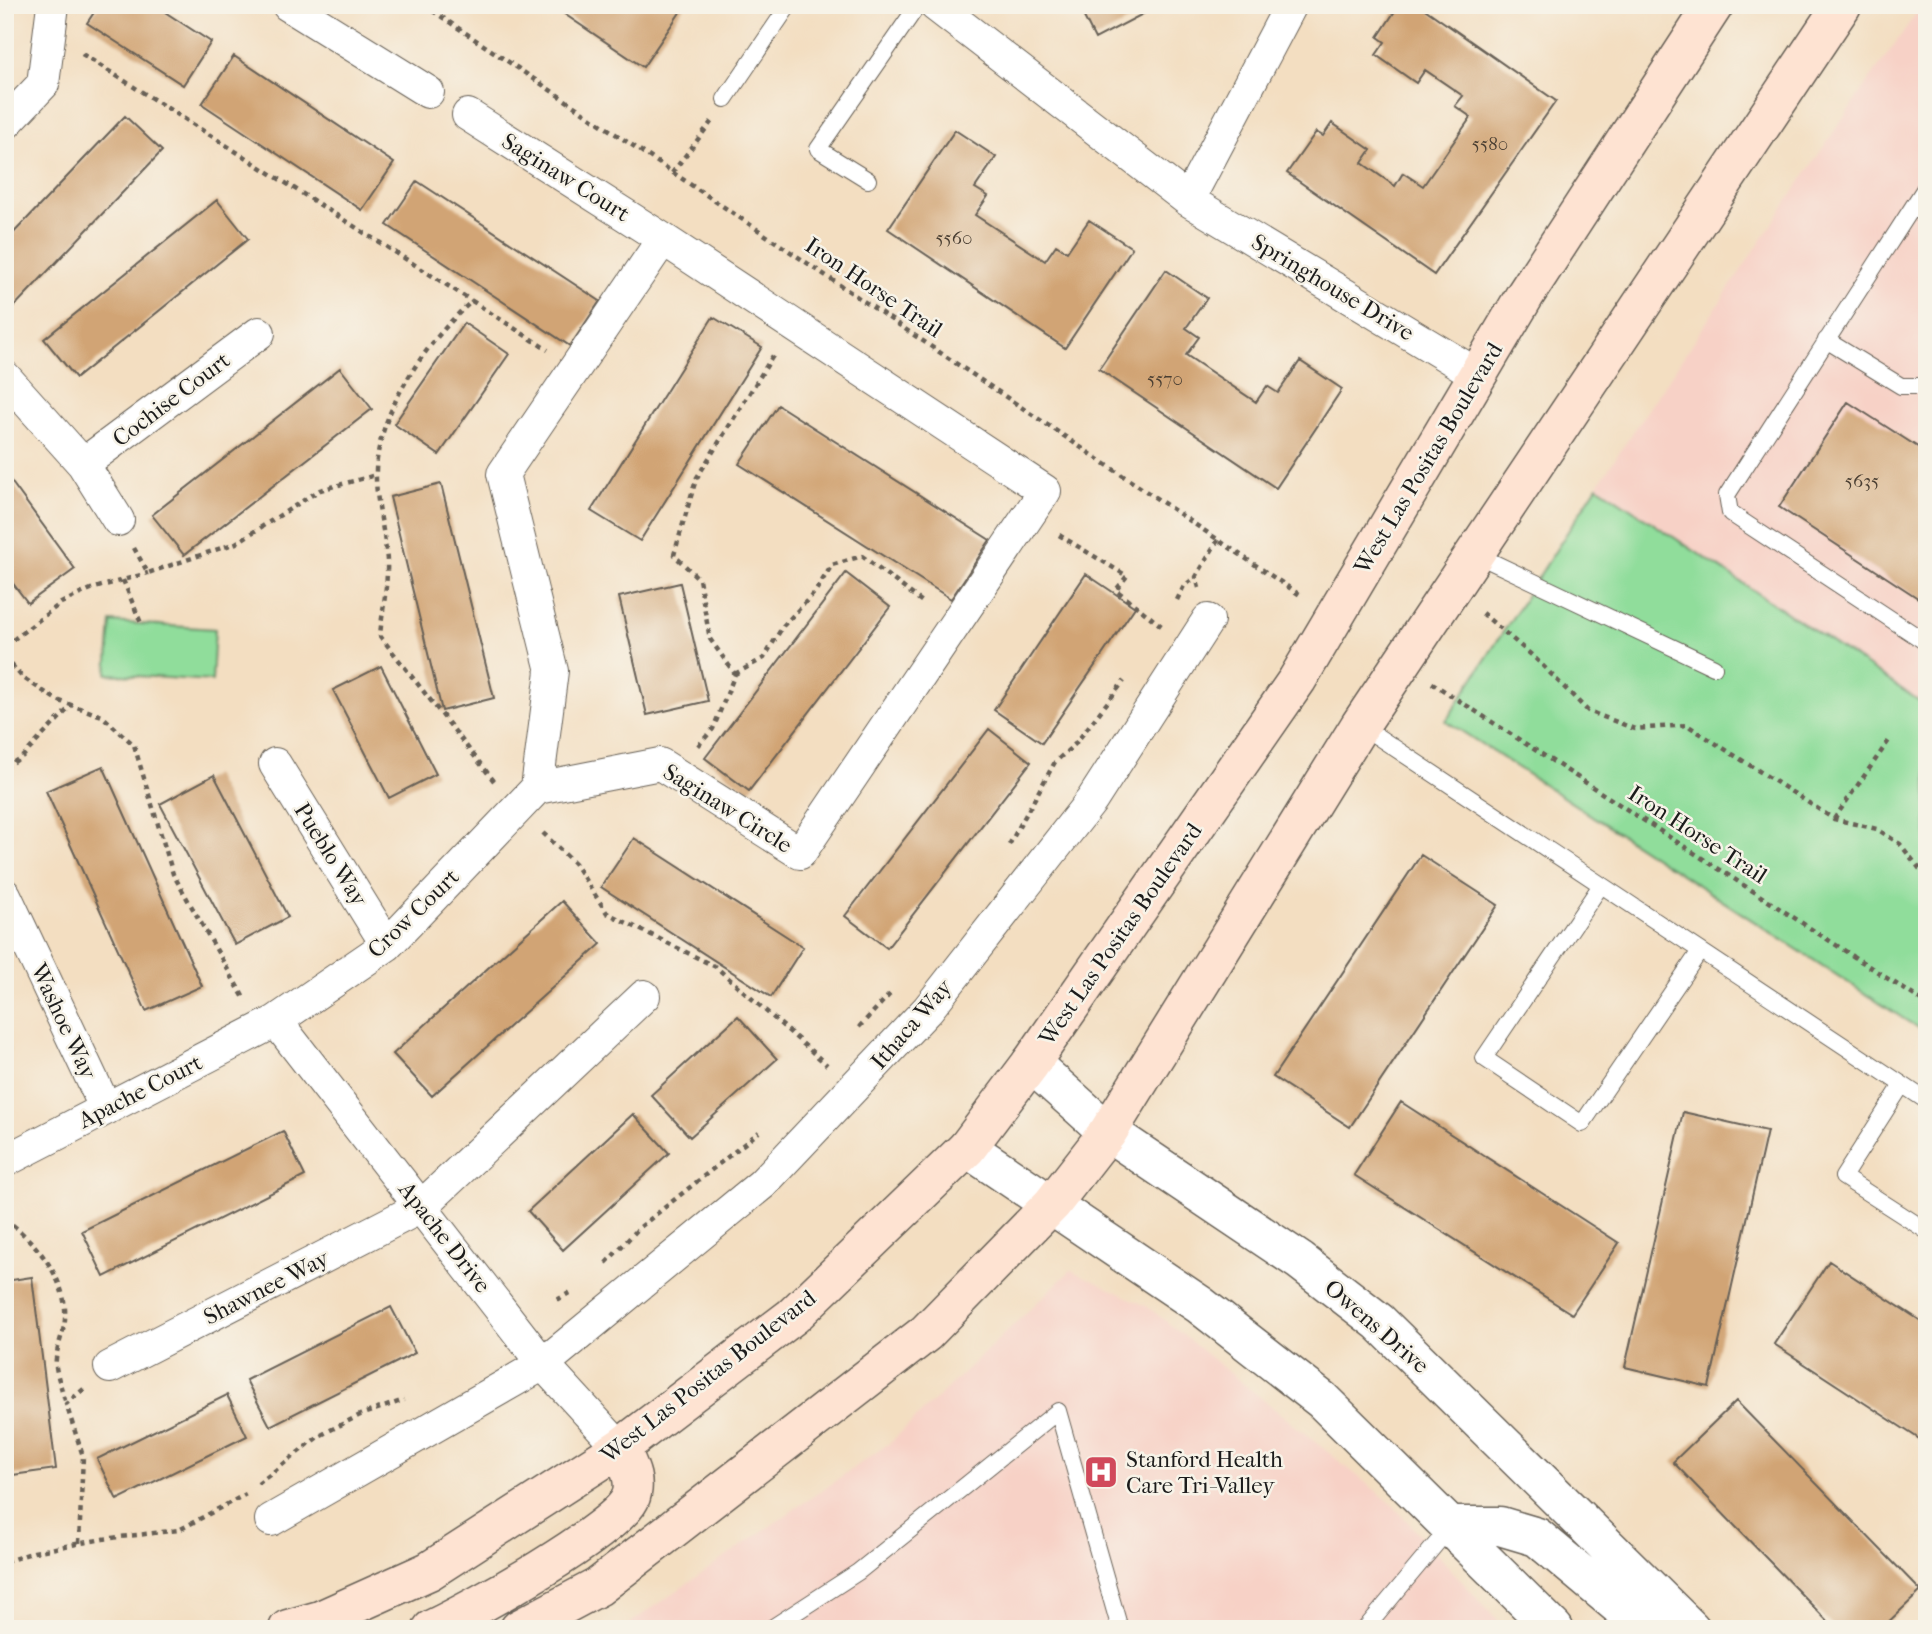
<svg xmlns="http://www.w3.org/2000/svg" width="1932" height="1634" font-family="'IM FELL French Canon',serif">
<rect width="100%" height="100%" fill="#f7f3e8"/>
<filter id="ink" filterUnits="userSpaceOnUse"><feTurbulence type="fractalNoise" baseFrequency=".0143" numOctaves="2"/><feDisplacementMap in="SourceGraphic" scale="14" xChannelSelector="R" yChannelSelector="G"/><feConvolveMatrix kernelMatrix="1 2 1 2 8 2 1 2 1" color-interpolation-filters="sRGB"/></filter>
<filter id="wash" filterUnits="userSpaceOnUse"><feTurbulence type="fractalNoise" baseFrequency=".00686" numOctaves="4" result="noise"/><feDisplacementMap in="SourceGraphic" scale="28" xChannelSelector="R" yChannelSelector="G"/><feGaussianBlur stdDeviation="1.57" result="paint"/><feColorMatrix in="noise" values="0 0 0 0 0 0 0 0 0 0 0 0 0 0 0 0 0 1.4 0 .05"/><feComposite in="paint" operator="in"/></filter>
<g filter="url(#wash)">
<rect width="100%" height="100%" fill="#f3dec1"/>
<path fill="#f7d1c6" d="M1922 5H1927V706L1597 486 1841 121Z
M1071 1270 1148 1307 1391 1503 1505 1629H622L891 1442Z"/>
<path fill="#90dd9b" stroke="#567c5c" stroke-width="2" d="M1597 486 1927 706V1034L1446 721Z
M111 622 215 629 212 681 107 674Z"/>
<g id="blocks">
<path fill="#d1a474" d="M99 5H154L211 42 183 85 87 23Z
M551 5H685L643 67Z
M1078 5H1160L1095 39Z
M1399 5H1419L1556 101 1434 275 1287 173 1316 132 1323 136 1332 123 1371 150 1362 163 1395 186 1403 173 1423 186 1471 117 1455 106 1463 96 1425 70 1416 83 1376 55 1385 42 1378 37Z
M234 56 394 163 362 210 202 104Z
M125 116 162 151 9 312 5 308V242Z
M955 130 996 157 975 188 988 196 975 215 1045 261 1056 245 1067 252 1089 220 1132 248 1065 348 888 229Z
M417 181 600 301 570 346 387 225Z
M217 200 248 239 76 378 44 339Z
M1166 270 1207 298 1186 328 1199 337 1186 355 1256 402 1267 386 1278 393 1300 361 1342 389 1276 488 1099 369Z
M713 317 762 347 640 541 591 511Z
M464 323 509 354 439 455 394 424Z
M340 368 372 409 184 555 152 515Z
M1848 402 1927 453V604L1779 507Z
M778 405 990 540 951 599 739 464Z
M5 473 75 569 28 603 5 573Z
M441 484 494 698 442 711 390 497Z
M846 573 890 607 749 791 705 758Z
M1086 574 1135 607 1042 743 994 710Z
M680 583 708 701 647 715 619 597Z
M381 666 436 774 389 798 333 690Z
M989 729 1031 762 887 948 845 916Z
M103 766 202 986 146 1011 46 791Z
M214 775 288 917 235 945 160 804Z
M634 838 803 947 771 997 601 887Z
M1421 855 1498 905 1350 1127 1273 1077Z
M562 901 601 944 432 1096 393 1054Z
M738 1016 777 1059 690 1137 651 1095Z
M5 1037 11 1050 5 1052Z
M1401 1102 1619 1243 1572 1314 1354 1175Z
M1683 1112 1767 1131 1709 1387 1625 1367Z
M633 1114 669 1153 563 1250 528 1211Z
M283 1131 305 1176 104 1277 82 1231Z
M1829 1261 1927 1325V1444L1774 1344Z
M32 1277 56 1469 5 1476V1281Z
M391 1307 415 1353 270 1426 246 1380Z
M227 1395 247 1436 117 1500 97 1459Z
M1736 1401 1921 1591 1881 1629H1835L1673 1462Z"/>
</g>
</g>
<g filter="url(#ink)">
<use href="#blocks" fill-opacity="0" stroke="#676056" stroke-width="2"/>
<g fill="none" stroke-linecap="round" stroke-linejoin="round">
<g stroke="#676056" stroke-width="18">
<path id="service" d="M725 99 789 5
M868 180 818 149 918 5
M1927 185 1727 495 1730 513 1927 643
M1826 340 1901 386H1918
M1475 554 1714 667
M1360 725 1927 1101
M1601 885 1484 1058 1582 1124 1700 951
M1902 1085 1843 1177 1927 1231
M770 1629 858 1572 1058 1411 1120 1629
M1365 1629 1451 1526"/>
</g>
<g stroke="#676056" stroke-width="34">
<path id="minor" d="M288 5 428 92
M935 5 1188 200 1478 375
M468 115 663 239 1045 491 800 853 660 764 537 788 552 671 503 474 663 239
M5 124 43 84 53 5
M1188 200 1291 5
M5 377 83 464 118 520
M83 464 259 333
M275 764 387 945
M5 895 106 1109
M276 1021 543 1364 620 1448
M5 1161 276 1021 387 945 537 788
M110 1367 421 1207 644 996
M271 1520 543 1364 762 1184 928 1009 1092 800 1208 620"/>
</g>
<g stroke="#676056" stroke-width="41">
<path id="tertiary" d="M1031 1063 1108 1132 1300 1261 1379 1322 1691 1629
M967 1148 1200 1305 1322 1400 1554 1629
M1451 1526H1500L1537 1537 1647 1629"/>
</g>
<g stroke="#676056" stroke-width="41">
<path id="secondary" d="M288 1629 320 1620 429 1571 620 1448 793 1316 967 1148 1031 1063 1297 680 1525 295 1714 5
M432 1629C471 1611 614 1532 630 1499 638 1481 627 1464 620 1448
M519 1629 598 1587 926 1333 1052 1204 1108 1132 1360 725 1842 5"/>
</g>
<path stroke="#676056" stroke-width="4.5" stroke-dasharray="5 5" stroke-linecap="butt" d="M424 5 1303 597
M82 54 472 301
M672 173 712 121
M1059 535 1127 576 1116 590 1164 628
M134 548 148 573 236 543 320 490 376 475
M123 580 141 623
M1199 588 1196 577 1218 540
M1177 600 1184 586 1196 577
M1482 613 1535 658 1588 711 1635 729 1687 725 1834 819 1877 829 1900 844 1927 878
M5 646 61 603 91 589 148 573
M5 657 22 677 57 700 102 716 134 745 173 874 244 998
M735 674 764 658 783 626 815 592 832 565 862 556 925 604
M1432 683 1927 1004
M698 746 713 729 735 674 710 639 699 579 674 555 696 479 774 354
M5 768 23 756 72 705
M494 781 380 636C382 612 388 585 387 561 385 530 375 501 376 470 379 409 427 341 472 301L548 350
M1834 819 1890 739
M543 833 574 863 607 913 716 967 827 1065
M1009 845 1055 762 1075 744 1124 681
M859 1027 891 993
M5 1219C35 1241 68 1279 65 1319 64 1334 54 1352 56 1367 58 1380 63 1392 66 1404
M606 1263 639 1228 759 1132
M557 1300 571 1292
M258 1484 319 1436 360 1415 404 1400
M79 1543 83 1456 66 1404 85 1388
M5 1562 34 1552 103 1539 179 1530 246 1494"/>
<use href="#service" stroke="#fff" stroke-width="16"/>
<use href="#minor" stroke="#fff" stroke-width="32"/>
<use href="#tertiary" stroke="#fff" stroke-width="38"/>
<use href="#secondary" stroke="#fee3d2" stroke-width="38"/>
</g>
</g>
<defs>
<g id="hospital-square" transform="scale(1.75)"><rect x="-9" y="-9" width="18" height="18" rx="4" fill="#d1495b" stroke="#f7f3e8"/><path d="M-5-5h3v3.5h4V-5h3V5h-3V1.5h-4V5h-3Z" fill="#fff"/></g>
</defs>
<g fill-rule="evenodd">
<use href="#hospital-square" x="1101" y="1472"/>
</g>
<g text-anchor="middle" stroke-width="5" stroke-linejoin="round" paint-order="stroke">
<g font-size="19" fill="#493e32">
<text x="1490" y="150">5580</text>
<text x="954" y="244">5560</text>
<text x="1165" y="385">5570</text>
<text x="1862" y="487">5635</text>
</g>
<g font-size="23" fill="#1c1c1c" stroke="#f7f3e8">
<text transform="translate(566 177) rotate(32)" y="8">Saginaw Court</text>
<text transform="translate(874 287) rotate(34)" y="8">Iron Horse Trail</text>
<text transform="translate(1333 287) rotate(31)" y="8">Springhouse Drive</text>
<text transform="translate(171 399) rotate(-37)" y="8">Cochise Court</text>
<text transform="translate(1428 458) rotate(-59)" y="8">West Las Positas Boulevard</text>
<text transform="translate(728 808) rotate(32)" y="8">Saginaw Circle</text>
<text transform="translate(1698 834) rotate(33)" y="8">Iron Horse Trail</text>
<text transform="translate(331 854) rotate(58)" y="8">Pueblo Way</text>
<text transform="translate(413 913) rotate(-44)" y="8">Crow Court</text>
<text transform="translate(1120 934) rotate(-55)" y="8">West Las Positas Boulevard</text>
<text transform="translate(64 1021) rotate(65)" y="8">Washoe Way</text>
<text transform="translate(911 1024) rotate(-49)" y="8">Ithaca Way</text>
<text transform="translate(140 1091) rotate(-27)" y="8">Apache Court</text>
<text transform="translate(445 1237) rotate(52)" y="8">Apache Drive</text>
<text transform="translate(266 1287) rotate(-27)" y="8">Shawnee Way</text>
<text transform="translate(1377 1326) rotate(41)" y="8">Owens Drive</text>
<text transform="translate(708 1376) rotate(-38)" y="8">West Las Positas Boulevard</text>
</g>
<g font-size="23" fill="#1c1c1c" stroke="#f7f3e8" text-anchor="start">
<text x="1126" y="1467">Stanford Health<tspan x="1126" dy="26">Care Tri-Valley</tspan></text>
</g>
</g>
<rect width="1932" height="1634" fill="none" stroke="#f7f3e8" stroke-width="28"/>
</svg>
